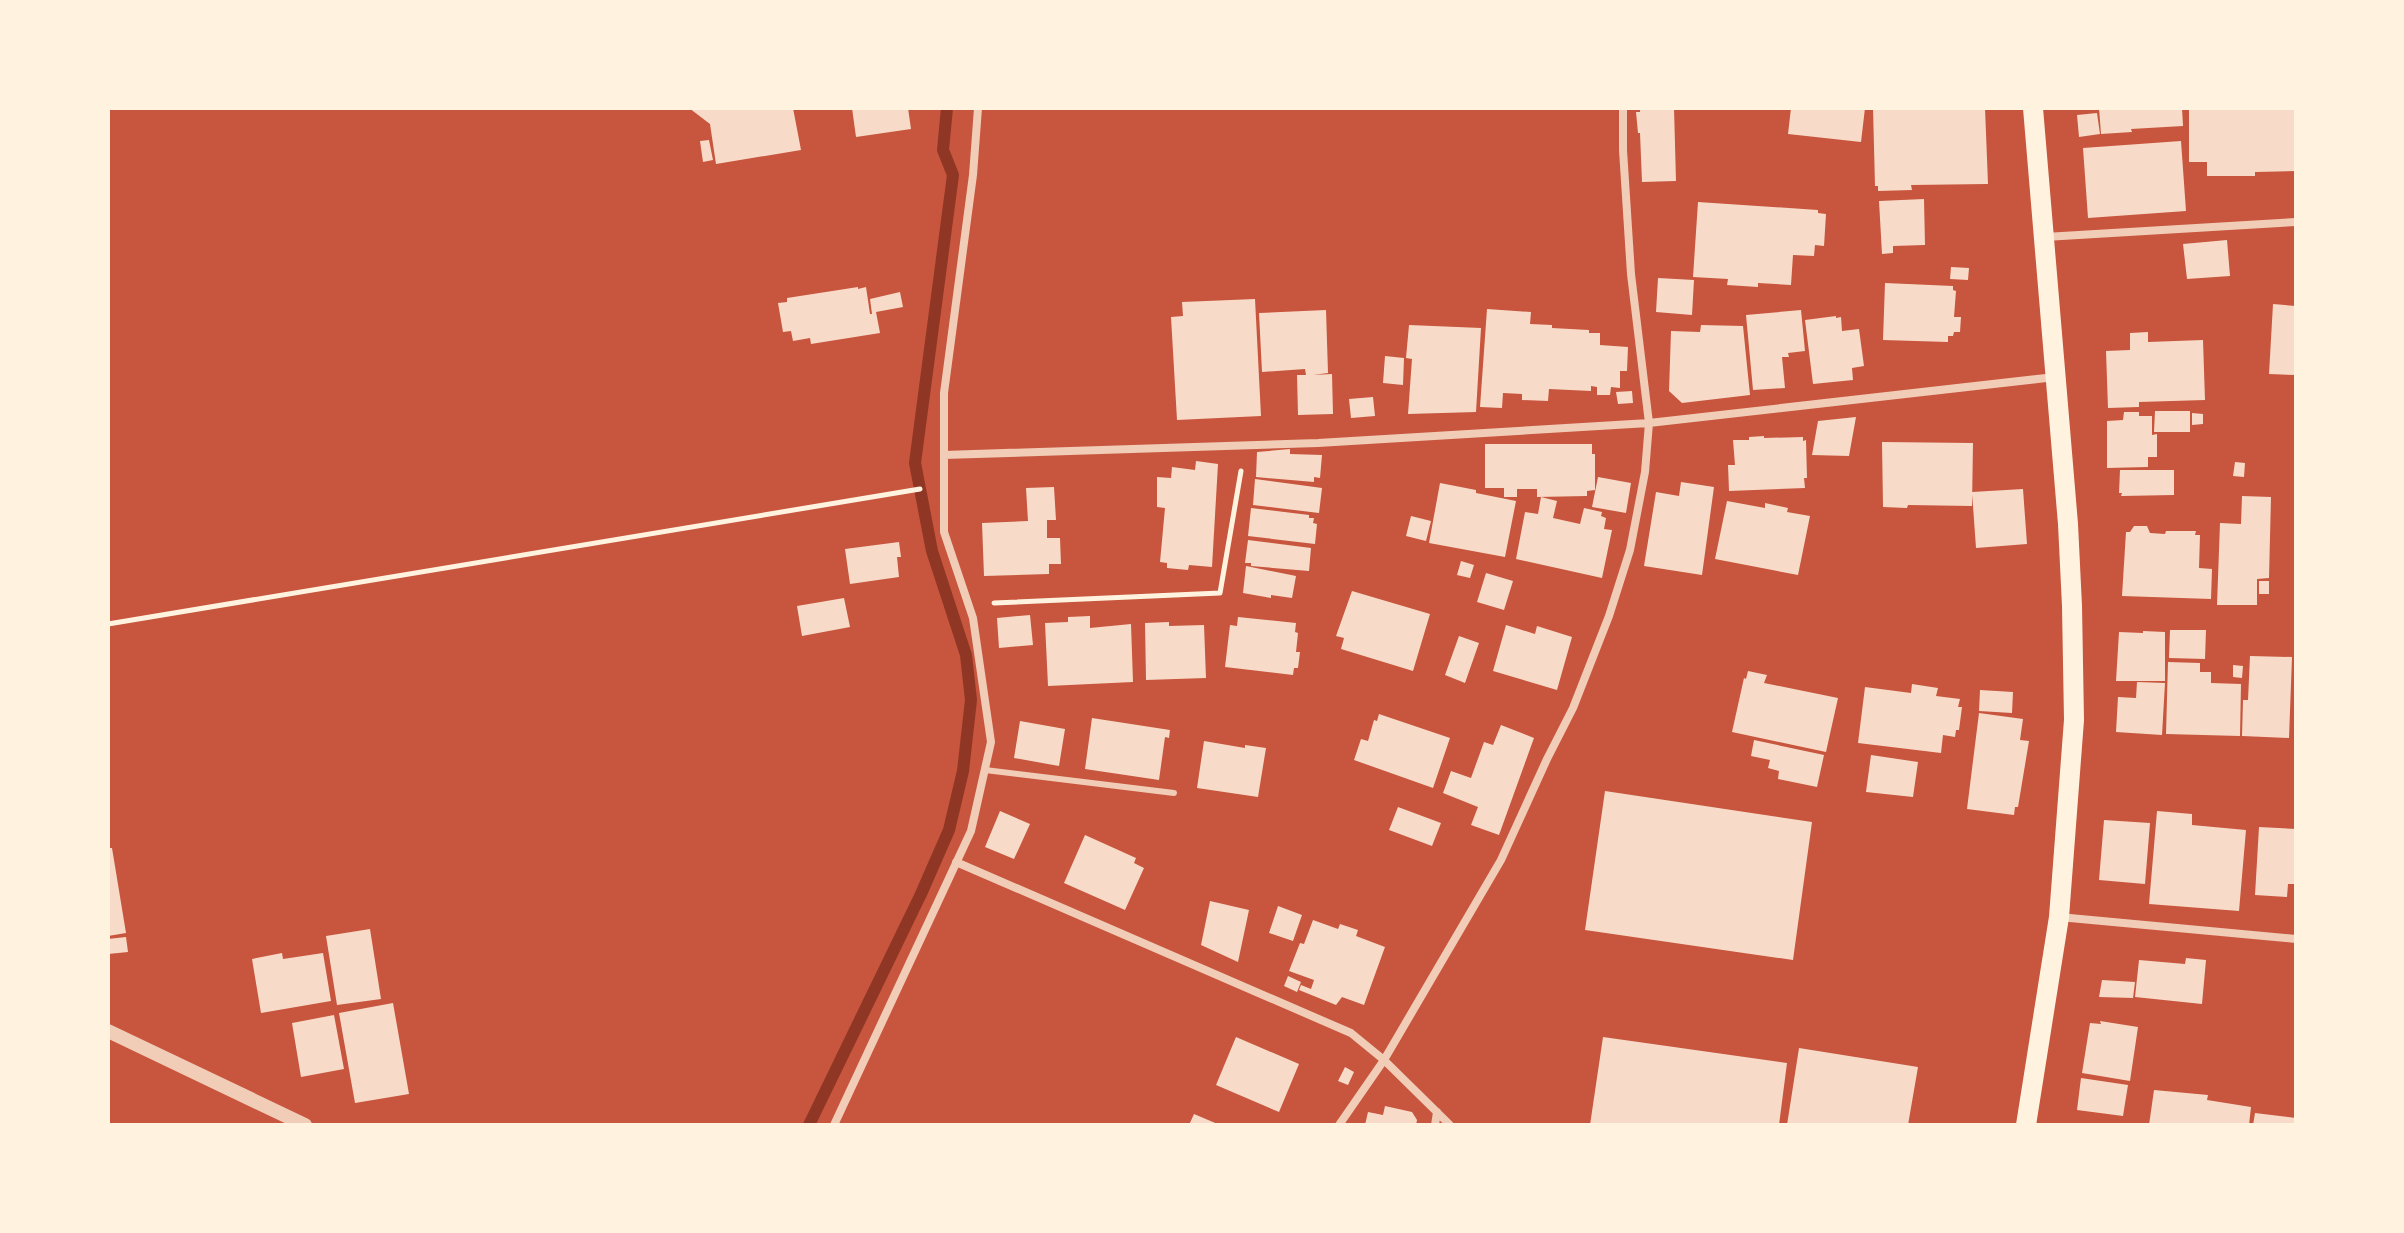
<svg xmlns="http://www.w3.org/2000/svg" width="2404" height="1233" font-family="Quicksand,sans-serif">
<rect width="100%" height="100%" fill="#c8553d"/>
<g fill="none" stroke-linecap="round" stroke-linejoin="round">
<path stroke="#8f3625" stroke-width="12" d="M809 1125 921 894 949 830 963 771 971 700 966 655 932 551 915 463 953 175 943 150 947 108"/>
</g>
<path fill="#f7dbc8" d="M689 108H793L801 150 716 164 710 124Z
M852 108H908L911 129 856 137Z
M1640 108H1674L1676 181 1642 182 1640 133H1638L1636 112H1640Z
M1791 108H1865L1861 142 1788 134Z
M1873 108H1985L1988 184 1911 185 1912 190 1878 191V186H1875Z
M2099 108H2182L2183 126 2131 129 2132 132 2101 134Z
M2189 108H2296V171L2255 172V176H2207V162H2189Z
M2097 113 2100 134 2079 137 2077 115Z
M709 140 713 160 703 162 700 141Z
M2181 141 2186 211 2088 218 2083 148Z
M1924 199 1925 245 1893 246V253L1882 254 1879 201Z
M1698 202 1818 210V213L1826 214 1824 246 1815 245 1814 256 1793 255 1791 285 1758 283V287L1727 285 1728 279 1693 277Z
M2227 240 2230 276 2187 279 2183 244Z
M1951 267 1969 268 1968 280 1950 279Z
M1658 278 1694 280 1692 315 1656 312Z
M1885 283 1953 286V290L1956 291 1954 317H1961L1960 332H1954L1953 336H1948V342L1883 340Z
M858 287V289L866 287 870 314H872L870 299 900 292 903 307 876 312 880 333 811 344 810 338 793 341 791 331 783 332 778 303 787 302V298Z
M1255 299 1261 416 1177 420 1171 317 1183 316 1182 302Z
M2273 304 2296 306V375L2269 374Z
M1487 309 1531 312 1530 324 1552 325V328L1589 330V333H1600V345L1628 347 1627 371H1620V388L1611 387 1610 395H1597V387L1591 386V391L1549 389 1548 401 1522 400V394L1503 393 1502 408 1480 407Z
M1326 310 1328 373 1313 375 1332 374 1333 414 1298 415 1297 375H1306L1305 369 1262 372 1259 313Z
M1801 310 1805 351 1788 353 1789 357H1782L1785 388 1753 390 1746 315Z
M1836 316V318L1841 317 1842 331 1859 329 1864 366 1852 368 1853 380 1813 384 1805 320Z
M1409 325 1481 328 1476 412 1408 414 1412 359 1406 358Z
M1701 325 1743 326 1750 395 1682 403 1669 391 1671 331 1700 332Z
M2148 332V342L2203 340 2205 400 2139 402V407L2108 408 2106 351 2130 350V333Z
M1385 356 1404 358 1403 385 1383 383Z
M1632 391 1633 403 1618 404 1616 392Z
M1373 397 1375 416 1351 418 1349 399Z
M2155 411H2190V432H2154Z
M2124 412H2139V416H2152V435L2157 434V457H2148V467L2107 468V421L2123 420Z
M2192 413 2203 414V424L2192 425Z
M1856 417 1849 456 1812 455 1818 421Z
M1764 436V438L1803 437V441L1806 440 1807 478H1804L1805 488 1729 491 1728 465H1735L1733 440H1749V437Z
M1882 442 1973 443 1972 506 1908 505 1907 508 1883 507Z
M1485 444H1592V454H1595V490L1587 491V496L1537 497V489H1517V497H1504V488H1485Z
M1290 449V454L1322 455 1320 478 1314 477V482L1256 477 1257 452Z
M1196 461 1218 464 1212 567 1189 565 1188 570 1167 568V563L1160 562 1165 508 1157 507V477L1171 478 1172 467 1195 470Z
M2235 462 2245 463 2244 477 2233 476Z
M2120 470H2174V495L2121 496 2122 493H2119Z
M1598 477 1631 483 1626 513 1592 507Z
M1255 479 1322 488 1319 513 1253 505Z
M1681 482 1714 487 1702 575 1644 566 1656 492 1679 496Z
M1440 483 1476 490V493L1516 501 1505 557 1429 543Z
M1054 487 1056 520H1047V538H1060L1061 564H1049V574L984 576 982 523 1028 521 1026 488Z
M2023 489 2027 544 1976 548 1972 492Z
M2242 496 2271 497 2269 578 2257 579V605H2217L2220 523 2241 524Z
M1541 497 1557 501 1553 518 1580 524 1584 508 1602 512 1601 516 1606 518 1604 529 1612 530 1602 578 1516 559 1525 512 1538 514Z
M1727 501 1765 508V503L1788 508 1787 512 1810 516 1798 575 1715 559Z
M1251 508 1309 515V518H1314L1313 523 1317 524 1315 544 1248 536Z
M1411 516 1431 521 1426 541 1406 536Z
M2134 526H2147L2150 533 2165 534 2166 531H2196L2195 535H2200L2199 568 2212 569 2211 599 2122 596 2126 532H2130Z
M1248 540 1311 548 1309 571 1251 566V563H1245Z
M899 542 901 557H897L899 577 850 584 845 549Z
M1461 561 1474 565 1470 578 1457 575Z
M1246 566 1296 576 1292 598 1271 595V598L1243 593Z
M1486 573 1513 581 1504 610 1477 602Z
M2259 581H2269V594H2259Z
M1352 591 1430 614 1413 671 1341 649 1344 638 1336 636Z
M844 598 850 627 802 636 797 606Z
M1030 615 1033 645 999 648 997 618Z
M1090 616V628L1131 624 1133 682 1048 686 1045 623 1068 622V617Z
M1238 617 1296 623 1295 632 1298 633 1296 652H1300L1298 668H1294L1293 675 1225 667 1230 625 1237 626Z
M1169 622V626L1204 625 1206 678 1146 680 1145 623Z
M1506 625 1535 634 1537 626 1572 637 1557 690 1493 671Z
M2170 630H2206L2205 659 2169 658Z
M2143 631 2165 632V681H2116L2119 632 2143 633Z
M1459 636 1479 643 1465 683 1445 675Z
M2250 656 2292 657 2289 738 2242 736 2243 700H2248Z
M2168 662 2200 663V672H2211V683L2241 684 2240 736 2166 734Z
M2233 665 2243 666 2242 678 2233 677Z
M1748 671 1767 675 1764 683 1838 698 1826 752 1732 732 1744 678 1746 679Z
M2137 682 2165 683 2162 735 2116 732 2118 697 2136 698Z
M1912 684 1938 688 1936 696 1960 699 1958 707H1962L1959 730H1956L1955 737 1943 735 1941 753 1858 743 1865 687 1911 693Z
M1980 690 2013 692 2012 713 1979 711Z
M1979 713 2023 719 2020 740 2029 741 2018 807H2015L2014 815 1967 809Z
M1379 714 1450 738 1433 788 1354 760 1361 739 1368 741 1374 720 1377 721Z
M1092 718 1170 730 1169 738 1165 737 1159 780 1085 769Z
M1020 721 1065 729 1059 766 1014 758Z
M1501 725 1534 738 1499 835 1471 825 1478 807 1443 793 1451 771 1471 778 1484 742 1493 745Z
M1754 740 1824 755 1817 787 1778 779 1779 771 1768 768 1770 760 1751 756Z
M1204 741 1245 748V745L1266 748 1258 797 1197 788Z
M1871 755 1918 762 1913 797 1866 792Z
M1605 791 1812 822 1793 960 1585 930Z
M1398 807 1441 823 1432 846 1389 830Z
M1000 811 1030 824 1014 859 985 847Z
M2157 811 2192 814V825L2246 830 2239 911 2149 904Z
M2104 820 2150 823 2145 884 2099 880Z
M2259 827 2296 829V884H2288L2287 897 2255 895Z
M1085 835 1136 858 1134 863 1144 868 1125 910 1064 883Z
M108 848H112L126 933 108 936Z
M1210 901 1249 910 1238 962 1201 945Z
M1278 906 1302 915 1293 941 1269 933Z
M1313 920 1338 929 1340 924 1358 930 1356 936 1385 947 1364 1005 1342 997 1336 1005 1299 990 1301 985 1311 989 1314 980 1289 971 1300 943 1304 944Z
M370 929 381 999 337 1005 326 936Z
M126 937 128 952 108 954V939Z
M282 953 283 959 323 953 331 1001 261 1013 252 959Z
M2186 958 2206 960 2202 1004 2135 997 2139 960 2185 964Z
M1288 976 1301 982 1297 992 1284 986Z
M2102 980 2135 982 2133 998 2099 997Z
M393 1003 409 1094 355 1103 339 1013Z
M334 1015 344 1069 301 1077 292 1023Z
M2100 1021 2138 1027 2130 1081 2082 1073 2090 1023 2101 1024Z
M1236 1037 1299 1064 1279 1112 1216 1085Z
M1603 1037 1787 1063 1779 1125H1590Z
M1799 1048 1918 1067 1908 1125H1787Z
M1345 1067 1354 1072 1348 1085 1338 1081Z
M2081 1078 2128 1085 2123 1116 2077 1110Z
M2154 1090 2208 1095 2207 1100 2251 1107 2249 1125H2149Z
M1385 1106 1412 1112 1417 1120 1416 1125H1365L1368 1112 1383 1115Z
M2255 1113 2296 1118 2295 1125H2253Z
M1194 1114 1220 1125H1189Z"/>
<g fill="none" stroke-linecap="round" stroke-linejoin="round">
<path stroke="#fff3e0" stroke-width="5" d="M994 603 1220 593 1241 471
M108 624 920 489"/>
<path stroke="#f1ccb7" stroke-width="6" d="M985 770 1174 793"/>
<path stroke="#f1ccb7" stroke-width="8" d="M2045 237 2296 222
M944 455 1318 443 1649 423 2055 377
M956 862 1351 1033 1384 1060 1450 1125
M2059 917 2296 939
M834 1125 971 831 991 742 973 618 944 532V393L973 175 978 108
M1339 1125 1384 1060 1501 860 1547 759 1573 708 1609 616 1630 550 1645 472 1649 423 1631 274 1623 150V108
M1435 1125 1437 1112"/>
<path stroke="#f1ccb7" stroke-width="14" d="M108 1031 305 1125"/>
<path stroke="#fff3e0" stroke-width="20" d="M2026 1125 2059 917 2074 720 2072 606 2068 524 2033 108"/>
</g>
<rect width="2404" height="1233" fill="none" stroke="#fff3e0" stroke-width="220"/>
</svg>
